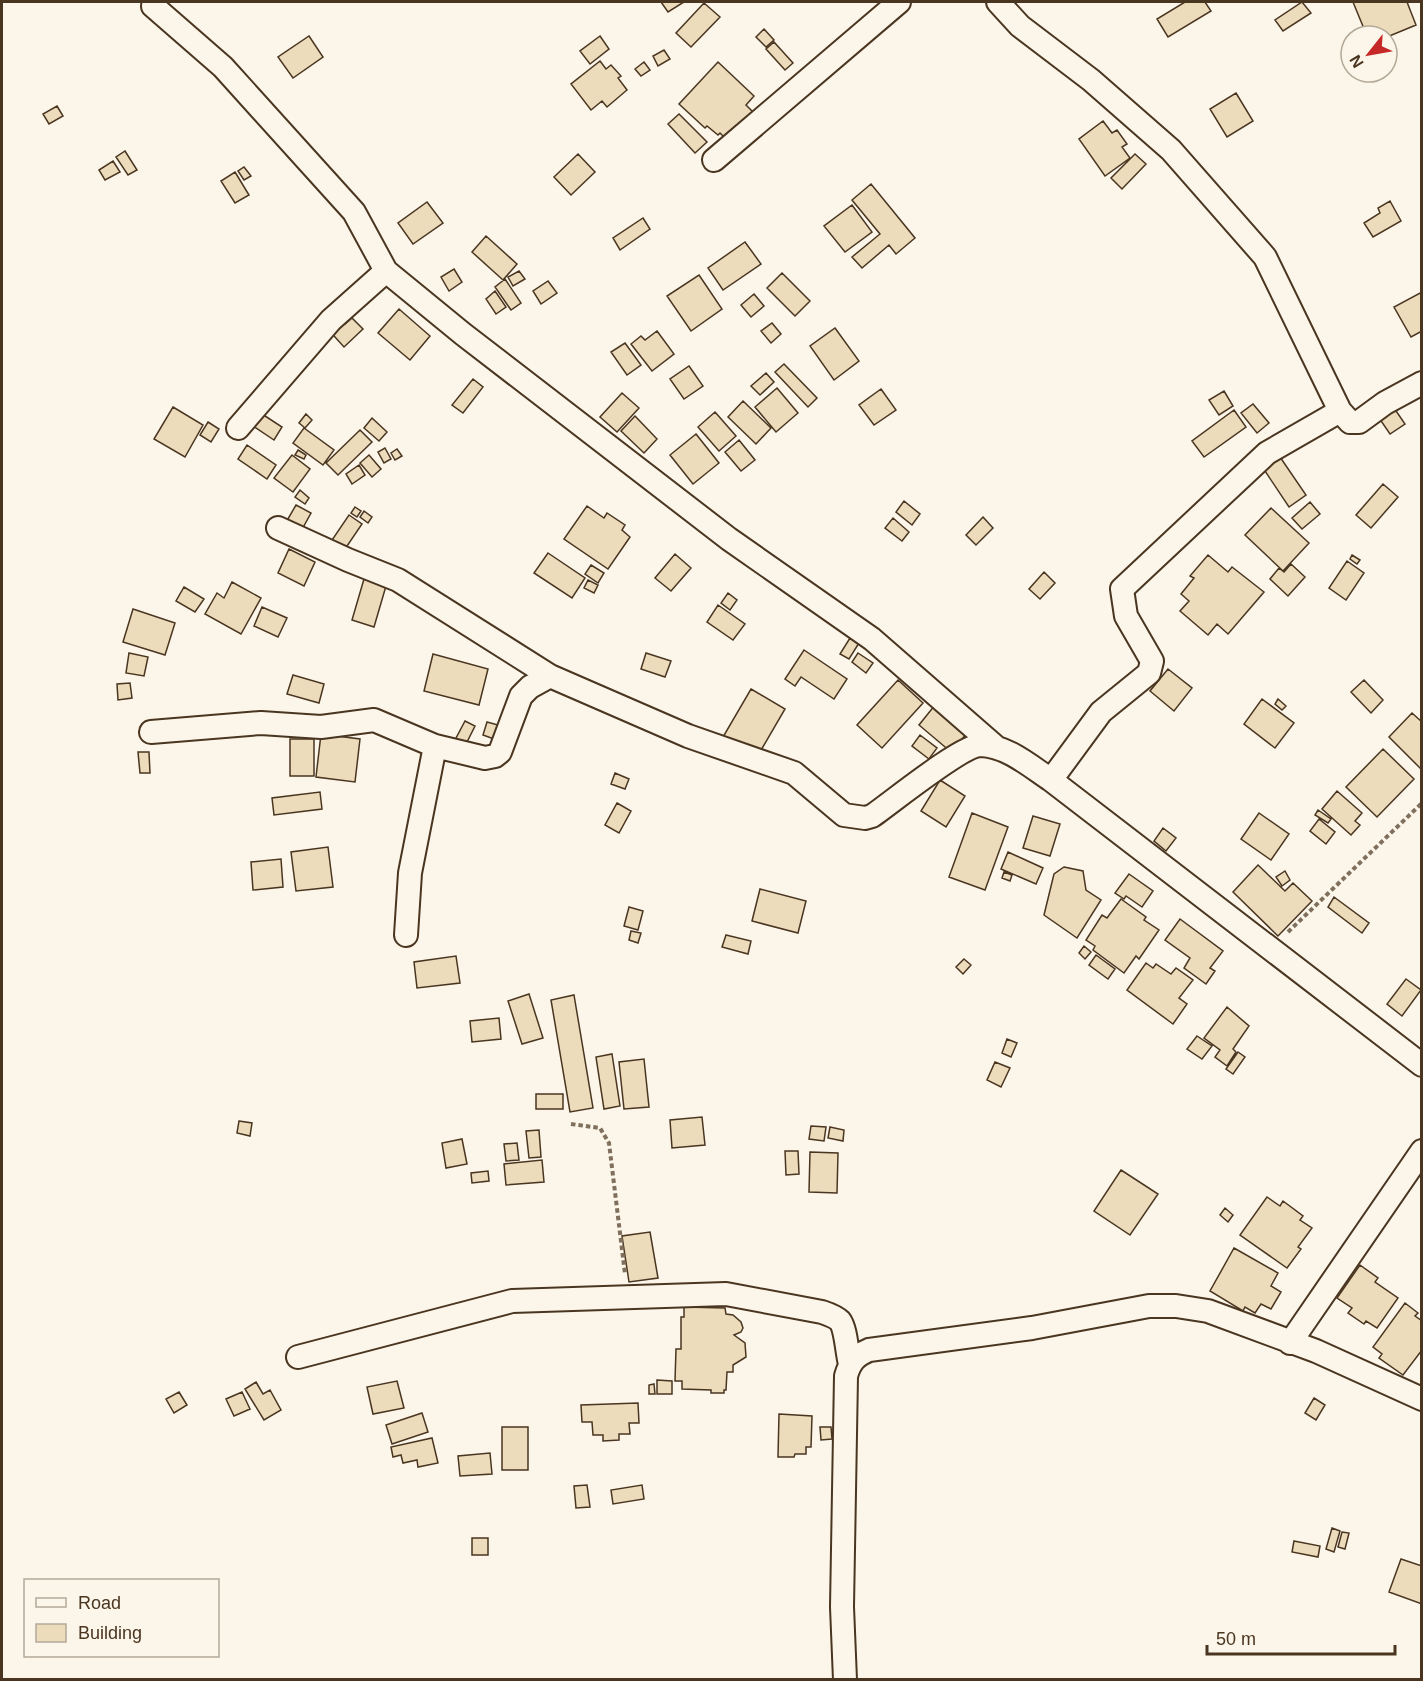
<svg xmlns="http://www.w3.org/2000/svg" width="1423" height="1681" font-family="Arial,sans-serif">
<rect width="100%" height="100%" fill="#fbf6e9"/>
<path fill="#ecdcbc" stroke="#4a3520" stroke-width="1.5" d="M661 2H684L668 12Z
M1185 2H1205L1211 11 1168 37 1157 19Z
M1302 2 1311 13 1283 31 1275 20Z
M1353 2H1407L1416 25 1387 37 1367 36Z
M704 3 720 17 691 47 676 33Z
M764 29 774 40 766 47 756 37Z
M309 36 323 57 293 78 278 57Z
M600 36 609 49 590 64 580 51Z
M774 42 793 63 785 70 766 49Z
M664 50 670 59 658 66 653 56Z
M600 61 606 69 611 65 621 76 618 78 627 90 607 107 602 101 591 110 571 84Z
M644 62 650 70 641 76 635 69Z
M718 62 754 96 746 105 754 113 728 141 720 133 718 135 707 126 705 128 679 104Z
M1236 93 1253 121 1227 137 1210 109Z
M57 106 63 116 49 124 43 114Z
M679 114 707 142 695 153 668 124Z
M1103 121 1112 133 1117 130 1127 144 1122 147 1130 158 1105 176 1079 139Z
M125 151 137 170 128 175 116 157Z
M578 154 595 172 571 195 554 177Z
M1135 154 1146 164 1122 189 1111 178Z
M113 161 120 172 105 180 99 170Z
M244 167 251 176 244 180 238 171Z
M235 172 249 195 235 203 221 181Z
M871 184 915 238 896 254 889 245 862 268 852 257 880 234 852 200Z
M1390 201 1401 221 1373 237 1364 223 1380 213 1378 208Z
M427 202 443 223 413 244 398 223Z
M852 205 872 232 845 252 824 226Z
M643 218 650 229 620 250 613 238Z
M486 236 517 264 503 280 472 252Z
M745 242 761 264 723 290 708 268Z
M454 269 462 282 449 291 441 277Z
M519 271 525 279 513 286 508 277Z
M782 273 810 301 795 316 767 288Z
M699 275 722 309 691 331 667 296Z
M505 279 521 303 511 310 495 287Z
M548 281 557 293 541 304 533 291Z
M495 291 506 307 496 314 486 299Z
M1422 292V331L1411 337 1394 307Z
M754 294 764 306 751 317 741 305Z
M399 309 430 336 410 360 378 333Z
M338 316 345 324 352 318 363 329 344 347 326 327Z
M772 323 781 334 771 343 761 331Z
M835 328 859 361 834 380 810 346Z
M657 331 674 354 652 371 631 344 641 336 645 340Z
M625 343 641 365 627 375 611 352Z
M784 364 817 398 808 407 775 372Z
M689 366 703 386 684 399 670 379Z
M766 373 774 382 760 395 751 386Z
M473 379 483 387 463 413 452 405Z
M777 388 798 413 776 432 755 407Z
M881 389 896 410 874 425 859 405Z
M1224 391 1233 406 1219 415 1209 400Z
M622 393 639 408 617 432 600 417Z
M743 401 771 428 756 444 728 417Z
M1253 404 1269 423 1257 433 1241 413Z
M1392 405 1405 424 1390 434 1377 415Z
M173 407 203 425 185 457 154 439Z
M1234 410 1246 427 1204 457 1192 441Z
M259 412 282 427 274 440 250 424Z
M715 412 736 436 719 451 698 427Z
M306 414 312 420 305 428 299 423Z
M635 416 657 439 644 453 621 431Z
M372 418 387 432 379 441 364 428Z
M208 422 219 429 211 442 200 435Z
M304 428 334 450 323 465 293 443Z
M360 430 372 442 338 475 326 463Z
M696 434 719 463 693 484 670 455Z
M739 440 755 460 741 471 725 452Z
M247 445 276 465 267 479 238 459Z
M385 448 391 459 384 463 378 452Z
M397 449 402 456 395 460 391 453Z
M298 450 306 455 304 459 295 455Z
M292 455 310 469 293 492 274 478Z
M369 455 381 469 372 477 360 463Z
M1280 457 1306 495 1289 507 1263 468Z
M359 465 365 475 352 484 346 474Z
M1383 484 1398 497 1371 528 1356 515Z
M300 490 309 498 305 504 295 497Z
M904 501 920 514 912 525 896 512Z
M1310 502 1320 514 1302 529 1292 518Z
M296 505 311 513 300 533 285 524Z
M587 506 604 518 607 513 625 525 622 530 630 537 608 569 564 539Z
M355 507 361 511 357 517 351 513Z
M1271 508 1309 543 1283 571 1245 535Z
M364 511 372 517 368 523 360 517Z
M349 515 362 524 343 552 330 543Z
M983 517 993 528 976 545 966 535Z
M893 518 909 532 902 541 885 528Z
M289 549 315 562 304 586 278 573Z
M548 553 585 578 572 598 534 573Z
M675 554 691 568 671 591 655 578Z
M1208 555 1228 572 1232 567 1264 592 1228 634 1217 624 1208 635 1180 611 1189 601 1181 594 1194 578 1190 576Z
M1352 555 1360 560 1357 564 1350 559Z
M1347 561 1364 573 1346 600 1329 588Z
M1291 564 1305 577 1288 596 1270 579 1279 568 1284 572Z
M591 565 604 573 598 583 585 574Z
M1044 572 1055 583 1040 599 1029 589Z
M364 579 386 586 374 627 352 620Z
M588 580 598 585 594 593 584 588Z
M232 582 261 598 241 634 205 614 217 593 224 598Z
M184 587 204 599 195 612 176 601Z
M728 593 737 600 730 610 721 603Z
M718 605 745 624 733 640 707 622Z
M262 607 287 618 278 637 254 626Z
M133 609 175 623 165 655 123 642Z
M850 638 859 643 849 659 840 654Z
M804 650 847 679 834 699 801 677 795 686 785 679Z
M129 653 148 657 144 676 126 673Z
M646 653 671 661 665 677 641 669Z
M858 653 873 663 866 673 852 662Z
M433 654 488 669 479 705 424 691Z
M1168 669 1192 688 1174 711 1150 691Z
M293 675 324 684 319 703 287 694Z
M898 680 923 703 882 748 857 725Z
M1364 680 1383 700 1371 713 1351 692Z
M130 683 132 698 118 700 117 684Z
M751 689 785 709 757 757 723 737Z
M1262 699 1294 723 1275 748 1244 724Z
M1278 699 1286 706 1282 710 1275 704Z
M935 705 968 732 951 752 919 725Z
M1412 713 1422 722V766L1420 768 1389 737Z
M465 721 475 726 465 746 455 740Z
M487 722 498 725 494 739 483 735Z
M321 734 360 739 355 782 316 777Z
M920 735 937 748 929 759 912 746Z
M290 739H314V776H290Z
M1383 749 1414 779 1377 817 1346 787Z
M138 752H149L150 773H140Z
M615 773 629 779 625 789 611 784Z
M940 780 965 796 946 827 921 811Z
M1337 791 1362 813 1355 821 1360 825 1351 835 1322 809Z
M320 792 322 809 274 815 272 798Z
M617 803 631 811 619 833 605 825Z
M1318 810 1331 819 1328 823 1315 815Z
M972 813 1008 827 985 890 949 877Z
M1259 813 1289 834 1271 860 1241 839Z
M1033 816 1060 824 1050 856 1023 848Z
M1319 819 1335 832 1326 844 1310 831Z
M1163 828 1176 838 1166 851 1154 841Z
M328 847 333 887 296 891 291 852Z
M1008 852 1043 868 1036 884 1001 869Z
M281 859 283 887 253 890 251 862Z
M1258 865 1285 891 1293 883 1312 901 1278 936 1233 892Z
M1064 867 1083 871 1086 890 1101 900 1077 938 1044 915 1054 874Z
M1285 871 1290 880 1282 886 1276 877Z
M1004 872 1012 875 1010 881 1002 878Z
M1129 874 1153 891 1142 907 1126 896 1124 899 1115 893Z
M760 889 806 901 798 933 752 921Z
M1334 897 1369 923 1362 933 1328 907Z
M1121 899 1146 917 1144 920 1159 930 1139 959 1136 956 1124 973 1093 950 1095 946 1086 940 1102 915 1107 918Z
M629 907 643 911 638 930 624 926Z
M1180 919 1223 951 1210 968 1215 971 1206 984 1184 968 1190 958 1165 940Z
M631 931 641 933 638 943 629 940Z
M726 935 751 941 748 954 722 947Z
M1084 946 1091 952 1085 959 1079 953Z
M1096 955 1115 969 1108 979 1089 965Z
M456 956 460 983 417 988 414 962Z
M964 959 971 965 963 974 956 967Z
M1146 963 1153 968 1156 964 1171 974 1176 968 1193 980 1179 998 1187 1004 1173 1024 1127 990Z
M1406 979 1421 990 1402 1016 1387 1004Z
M529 994 543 1038 522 1044 508 1001Z
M574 995 593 1108 570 1112 551 1000Z
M1227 1007 1249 1026 1233 1049 1236 1052 1227 1066 1215 1057 1220 1050 1204 1038Z
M499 1018 501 1039 472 1042 470 1021Z
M1197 1036 1212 1046 1202 1059 1187 1049Z
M1007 1039 1017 1043 1011 1057 1002 1053Z
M1238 1052 1245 1057 1233 1074 1226 1069Z
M612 1054 620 1106 604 1109 596 1057Z
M644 1059 649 1107 624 1109 619 1062Z
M995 1062 1010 1068 1001 1087 987 1080Z
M536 1094H563V1109H536Z
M702 1117 705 1145 672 1148 670 1120Z
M239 1121 252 1123 250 1136 237 1133Z
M811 1126 826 1127 824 1141 809 1139Z
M830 1127 844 1130 843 1141 828 1138Z
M539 1130 541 1157 529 1158 526 1131Z
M462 1139 467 1164 446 1168 442 1143Z
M517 1143 519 1160 506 1161 504 1144Z
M785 1151H798L799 1174 786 1175Z
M810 1152 838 1153 837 1193 809 1192Z
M542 1160 544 1182 506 1185 504 1164Z
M1121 1170 1158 1194 1130 1235 1094 1211Z
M488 1171 489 1181 472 1183 471 1173Z
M1267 1197 1280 1206 1283 1201 1303 1216 1300 1220 1312 1228 1298 1247 1301 1249 1287 1268 1240 1235Z
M1225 1208 1233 1215 1228 1222 1220 1215Z
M650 1232 658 1278 629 1282 622 1236Z
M1234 1248 1278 1273 1271 1286 1281 1292 1271 1309 1261 1304 1255 1313 1245 1307 1243 1311 1210 1291Z
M1360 1265 1378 1278 1375 1282 1398 1298 1377 1328 1366 1321 1364 1324 1348 1313 1352 1308 1337 1298Z
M1405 1303 1418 1313 1415 1316 1422 1321V1350L1403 1375 1379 1358 1382 1354 1373 1347Z
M684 1307 725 1308 726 1314 733 1315 741 1322 743 1328 741 1332 734 1335 745 1343 746 1357 733 1365V1372H727L726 1390H724V1393H711V1390L682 1389V1381H675L676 1349H681V1317H684Z
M657 1380 672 1381V1394H657Z
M397 1381 404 1408 373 1414 367 1387Z
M256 1382 263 1394 270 1390 281 1410 264 1420 245 1389Z
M654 1384 655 1394H649V1385Z
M179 1392 187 1405 174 1413 166 1399Z
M242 1392 250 1409 234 1416 226 1399Z
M1314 1398 1325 1405 1316 1420 1305 1413Z
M638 1403 639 1423H629L630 1434H619V1440L603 1441V1435H593L592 1422H582L581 1405Z
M422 1413 428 1432 392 1444 386 1425Z
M779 1414 812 1416 811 1447H806V1454H795L794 1457H778Z
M502 1427H528V1470H502Z
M820 1427H831L832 1439 821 1440Z
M432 1438 438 1463 418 1467 417 1460 403 1463 401 1455 393 1457 391 1447Z
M490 1453 492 1474 460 1476 458 1456Z
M587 1485 590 1507 576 1508 574 1486Z
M642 1485 644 1499 613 1504 611 1490Z
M1332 1528 1340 1531 1334 1552 1326 1549Z
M1342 1532 1349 1533 1345 1549 1338 1547Z
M472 1538H488V1555H472Z
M1294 1541 1320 1546 1318 1557 1292 1552Z
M1401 1559 1422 1566V1604L1389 1592Z"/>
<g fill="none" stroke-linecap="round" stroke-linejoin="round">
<g stroke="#4a3520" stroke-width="26">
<path id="minor" d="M998 2 1020 26 1091 80 1171 150 1265 257 1340 411 1267 453 1122 589 1126 616 1152 661 1149 673 1101 712 1051 780
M153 6 223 67 354 212 386 271 463 334 729 539 872 639 997 748
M714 160 899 2
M1340 411 1350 422H1359L1385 403 1422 383
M238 428 331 320 386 271
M278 528 348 560 398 580 550 676 688 736 794 773 844 815 865 818 872 816C891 803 962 745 981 745 1007 746 1030 766 1051 780L1422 1065
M151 732 261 723 321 727 374 720 435 746 485 758 495 756 500 752 521 696 530 687 550 676
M406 935 410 873 435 746
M1290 1343 1422 1151
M298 1357 512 1301 726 1294 822 1312C828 1314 836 1317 840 1321 846 1329 847 1353 850 1364
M845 1680 842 1607 846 1376C850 1362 855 1356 869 1350L1032 1328 1149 1306H1176L1208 1311 1316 1351 1422 1399"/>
</g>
<path stroke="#7f6f5c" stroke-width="4" stroke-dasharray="4.5 3" stroke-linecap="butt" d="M1288 932 1422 803
M571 1124 600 1128 609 1143 625 1274"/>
<use href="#minor" stroke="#fbf6e9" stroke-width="22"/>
</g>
<rect width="1423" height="1681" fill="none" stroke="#4a3520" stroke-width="6"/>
<rect x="24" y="1579" width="195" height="78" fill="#fbf6e9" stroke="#b4a999" stroke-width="1.5"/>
<rect x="36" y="1598" width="30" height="9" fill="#fbf6e9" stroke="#b4a999" stroke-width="1.5"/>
<text x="78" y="1609" font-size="18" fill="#4a3520">Road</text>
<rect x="36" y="1624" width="30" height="18" fill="#ecdcbc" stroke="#b4a999" stroke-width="1.5"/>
<text x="78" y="1639" font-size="18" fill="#4a3520">Building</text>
<g transform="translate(1369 54) rotate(239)"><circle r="28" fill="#fbf6e9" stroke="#b4a999" stroke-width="1.5"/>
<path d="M0-4.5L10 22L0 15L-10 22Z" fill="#c62828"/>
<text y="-9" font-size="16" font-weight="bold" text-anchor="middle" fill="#4a3520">N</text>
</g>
<path d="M1207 1645v9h188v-9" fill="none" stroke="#4a3520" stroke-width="3"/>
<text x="1216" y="1645" font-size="18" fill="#4a3520" stroke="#fbf6e9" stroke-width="4.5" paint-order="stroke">50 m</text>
</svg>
